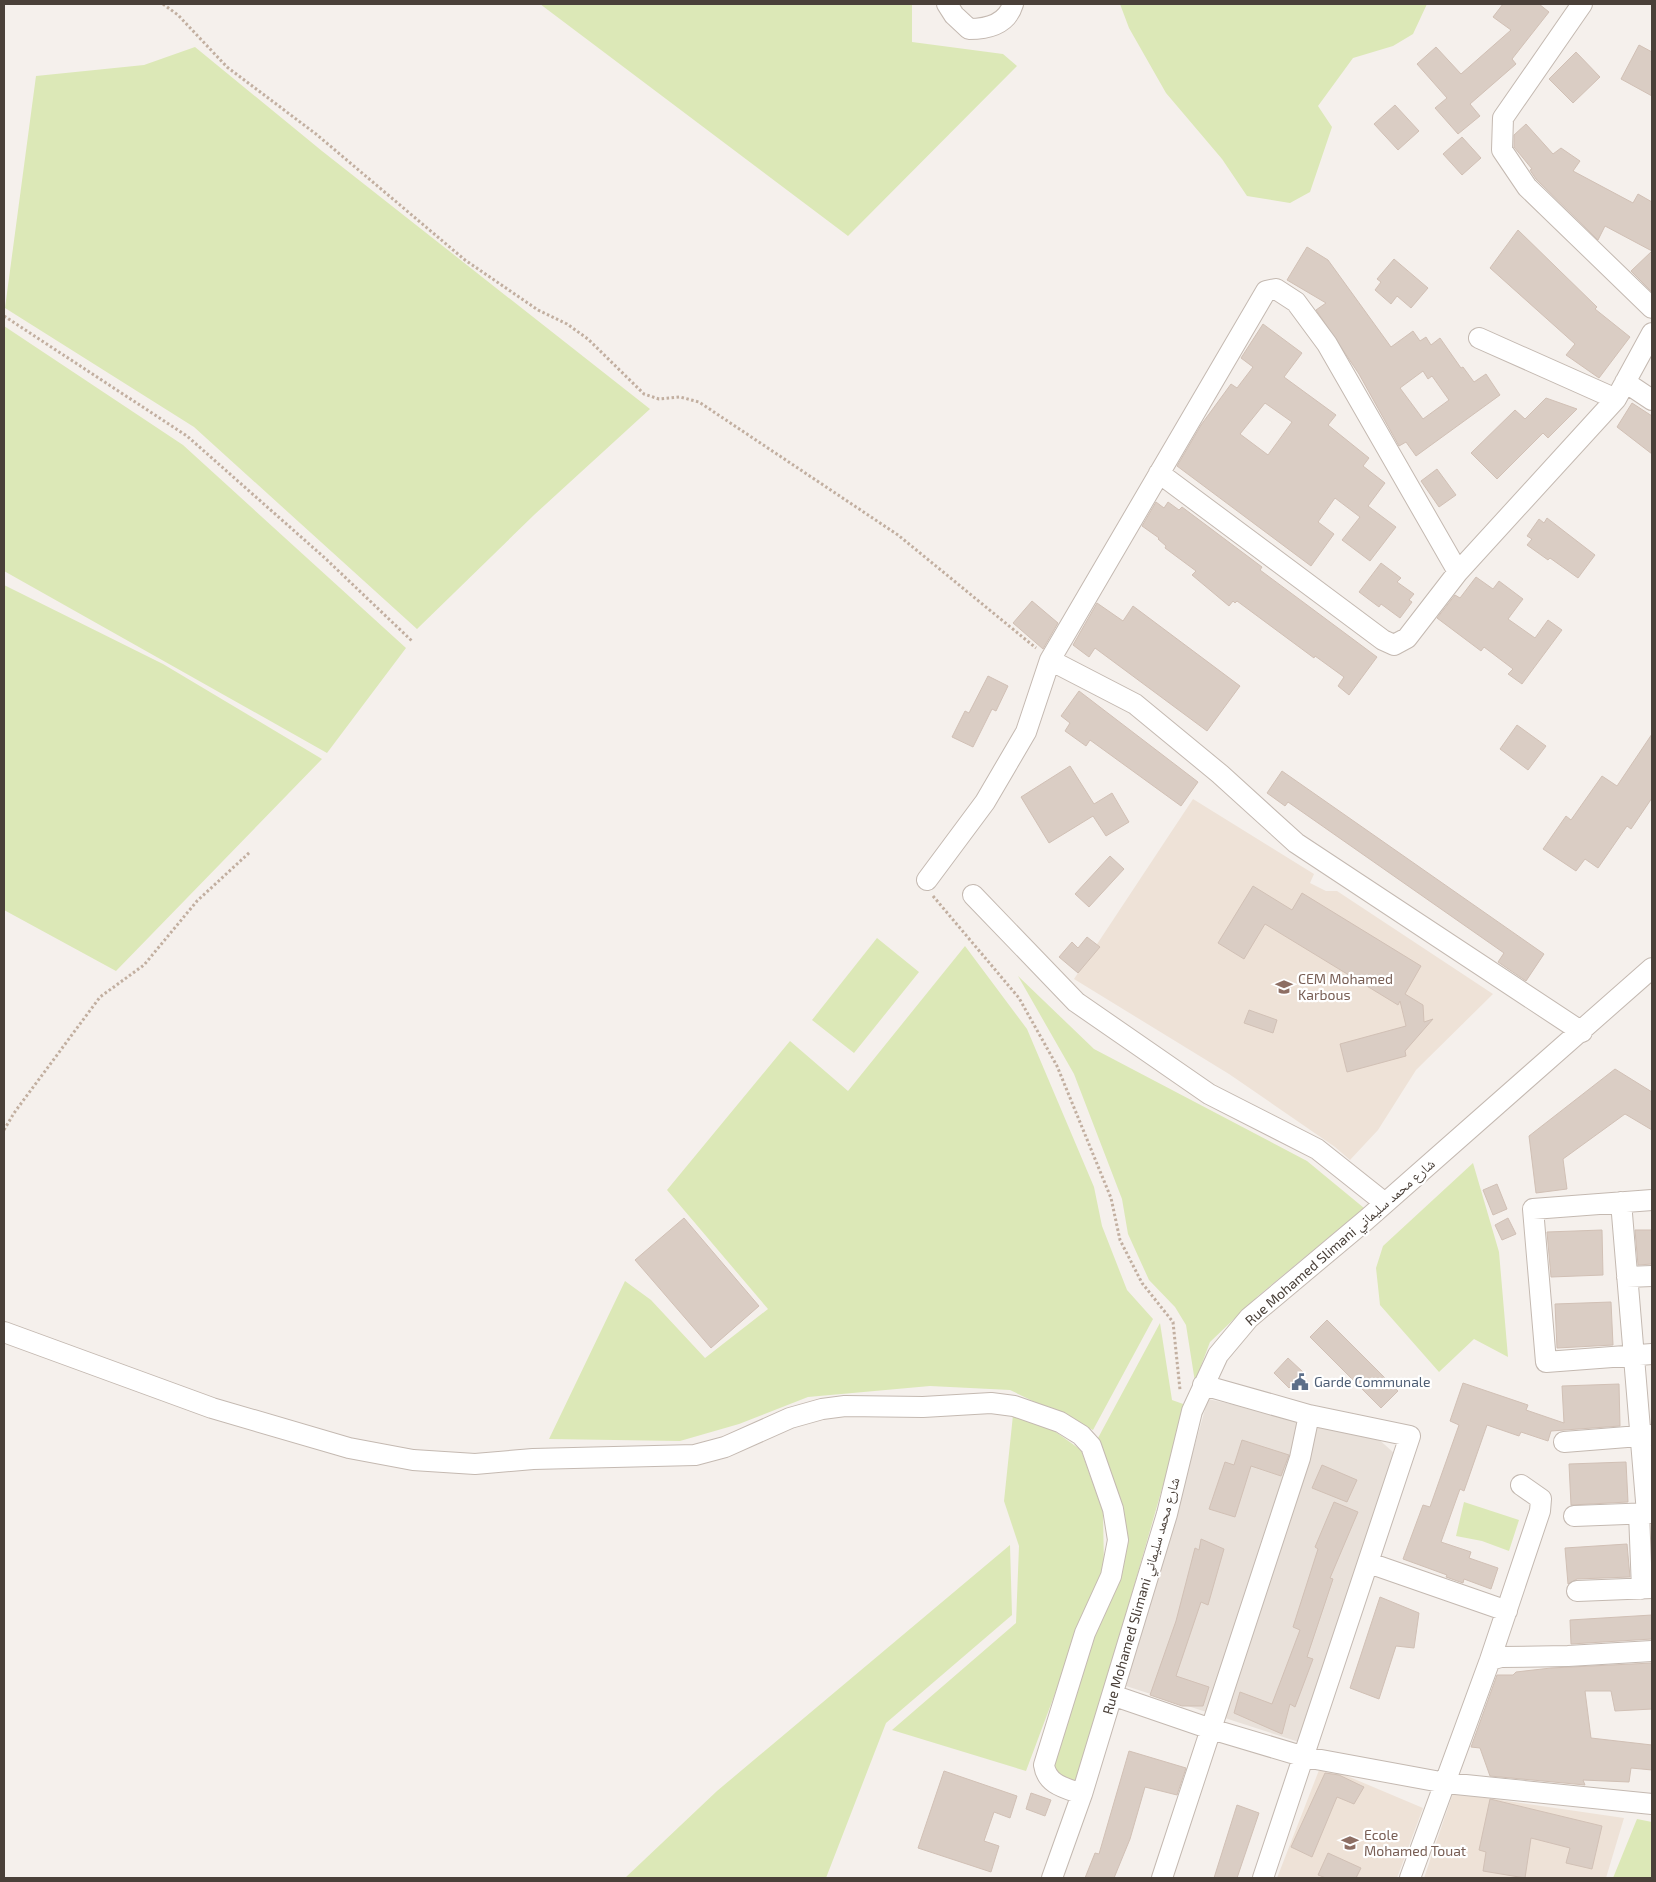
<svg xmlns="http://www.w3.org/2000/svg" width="1656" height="1882" font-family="'Exo 2','Noto Naskh Arabic',sans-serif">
<rect width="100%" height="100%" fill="#f5f0ec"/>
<path fill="#e9e1da" d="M1208 1399 1375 1436 1394 1453 1302 1743 1126 1686Z"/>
<path fill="#eee2d7" d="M1193 799 1314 874 1310 883 1326 891H1337L1493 994 1416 1070 1378 1130 1350 1160 1335 1147 1229 1074 1074 979Z
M1321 1765 1423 1808 1397 1878H1277Z
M1453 1793 1624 1818 1606 1878H1424Z"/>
<path fill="#dce8b7" d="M540 4H912V42L1003 54 1017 66 848 236Z
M1120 4H1427L1413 34 1393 46 1353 58 1318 106 1332 127 1310 192 1290 203 1247 196 1222 159 1166 93 1129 28Z
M195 47 322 151 650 409 534 515 417 629 194 427 5 308 36 76 144 65Z
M4 326 183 445 406 648 327 753 4 571Z
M4 585 163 664 322 759 116 971 4 910Z
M877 938 919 972 854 1053 812 1020Z
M965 946 1027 1029 1094 1187 1102 1226 1127 1290 1153 1319 1093 1430 1010 1390 930 1386 808 1397 739 1424 680 1441 549 1439 625 1281 651 1300 705 1358 768 1309 667 1190 790 1041 848 1091Z
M1018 976 1094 1049 1307 1161 1364 1208 1258 1296 1210 1342 1195 1382 1186 1325 1175 1307 1149 1280 1128 1234 1122 1199 1074 1074Z
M1473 1163 1499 1252 1508 1357 1474 1339 1439 1372 1380 1305 1376 1268 1383 1246Z
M1160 1323 1172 1400 1186 1405 1077 1785 1051 1770 1095 1627 1127 1546 1110 1469 1098 1438Z
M1013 1415 1039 1420 1081 1450 1103 1512 1104 1570 1081 1624 1026 1771 892 1730 1016 1623 1019 1546 1004 1501Z
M1464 1502 1519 1520 1509 1551 1482 1541 1456 1536Z
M1010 1545 1012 1615 886 1723 826 1878H625L717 1791Z
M1637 1819 1652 1822V1878H1613Z"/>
<path fill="#dacdc4" stroke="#d1c0b5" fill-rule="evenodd" d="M1503 4H1539L1549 12 1512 59 1516 64 1470 104 1480 116 1458 134 1435 108 1447 98 1417 64 1436 47 1461 74 1511 30 1493 17Z
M1639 45 1652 52V96L1621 79Z
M1576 52 1600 77 1573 103 1549 79Z
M1395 105 1419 131 1398 150 1374 124Z
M1526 124 1553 154 1561 148 1580 161 1573 171 1633 203 1638 194 1652 202V292L1631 271 1652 251 1605 226 1598 240 1536 179 1530 170 1532 169 1514 147V135Z
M1462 137 1481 158 1462 175 1443 154Z
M1518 230 1597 307 1595 309 1630 337 1599 378 1566 355 1575 344 1490 268Z
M1307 247 1328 260 1391 347 1413 331 1420 341 1426 337 1431 345 1440 338 1461 368 1463 367 1474 382 1486 374 1500 395 1416 456 1406 442 1399 446 1359 374 1316 310 1326 303 1287 280ZM1423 371 1428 379 1432 376 1449 400 1423 419 1400 388Z
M1394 259 1428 288 1411 308 1397 296 1391 304 1375 290 1381 282 1377 279Z
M1263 324 1302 353 1284 377 1336 415 1328 425 1369 458 1363 466 1385 483 1368 506 1396 527 1370 561 1342 540 1360 517 1335 498 1318 522 1334 534 1311 566 1177 466 1201 425 1231 384 1237 388 1253 367 1241 358ZM1265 403 1292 422 1268 455 1240 434Z
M1546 398 1577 409 1548 438 1543 433 1497 479 1471 453 1515 410 1525 419Z
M1632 403 1652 416V454L1617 427Z
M1437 469 1456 495 1439 507 1421 481Z
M1156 502 1164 508 1168 502 1179 510 1182 507 1262 567 1260 570 1377 657 1349 695 1338 686 1344 677 1315 656 1314 658 1237 601 1235 603 1233 601 1229 606 1192 575 1196 571 1165 548 1166 546 1158 539 1159 538 1142 526Z
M1547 518 1595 555 1578 578 1550 558 1548 560 1527 545 1532 539 1527 536 1539 519 1544 523Z
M1381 563 1401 578 1397 582 1414 594 1409 600 1412 602 1400 618 1381 604 1379 607 1359 592Z
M1476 577 1493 589 1499 581 1523 599 1508 619 1535 638 1548 620 1562 630 1522 684 1508 674 1513 669 1484 647 1481 651 1437 618 1455 595 1460 598Z
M1032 601 1058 623 1043 649 1013 623Z
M1097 603 1123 621 1133 606 1240 686 1207 731 1095 648 1089 657 1073 645Z
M988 676 1008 686 996 711 992 709 973 747 952 737 965 711 969 713Z
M1079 691 1198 782 1181 806 1090 740 1086 746 1065 731 1070 723 1061 716Z
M1517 725 1546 746 1528 770 1500 749Z
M1652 734V798L1631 829 1627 826 1598 868 1585 859 1576 871 1543 849 1566 816 1571 820 1602 776 1617 786Z
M1070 766 1094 804 1112 793 1129 822 1106 836 1093 816 1049 843 1021 797Z
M1282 771 1544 954 1526 981 1498 962 1504 953 1288 802 1285 806 1267 793Z
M1110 856 1124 869 1089 907 1075 894Z
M1253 886 1292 910 1302 893 1421 966 1405 994 1423 1005 1424 1022 1433 1019 1405 1051 1406 1056 1347 1072 1340 1044 1406 1026 1400 1001 1398 1005 1265 924 1244 959 1218 943Z
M1087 937 1100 947 1078 973 1059 957 1072 942 1078 948Z
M1249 1010 1277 1020 1273 1033 1244 1023Z
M1615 1069 1652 1092V1130L1625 1114 1563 1159 1567 1189 1536 1193 1529 1136Z
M1497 1184 1507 1209 1493 1215 1483 1190Z
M684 1218 759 1306 711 1348 635 1260Z
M1508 1218 1516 1234 1502 1240 1495 1225Z
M1602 1230 1603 1275 1551 1277 1547 1232Z
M1635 1230H1652V1264L1638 1265Z
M1611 1302 1613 1345 1557 1348 1555 1304Z
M1327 1320 1398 1391 1381 1408 1310 1337Z
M1288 1358 1304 1373 1289 1388 1274 1373Z
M1463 1383 1528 1405 1526 1410 1564 1423 1562 1386 1619 1384 1620 1426 1551 1431 1548 1441 1521 1432 1519 1436 1487 1425 1464 1491 1460 1489 1441 1542 1471 1552 1469 1558 1498 1568 1491 1589 1464 1579 1463 1583 1446 1577 1447 1575 1403 1559 1423 1505 1430 1507 1459 1425 1450 1421Z
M1242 1440 1289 1455 1281 1476 1251 1466 1235 1517 1209 1509 1225 1462 1234 1465Z
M1626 1462 1628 1502 1571 1505 1569 1464Z
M1322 1465 1357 1480 1347 1502 1312 1488Z
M1334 1502 1358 1512 1330 1578 1333 1579 1307 1657 1313 1659 1295 1707 1290 1704 1282 1734 1234 1713 1240 1692 1272 1704 1300 1630 1293 1627 1318 1549 1315 1547Z
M1201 1539 1224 1549 1208 1605 1201 1602 1176 1676 1209 1687 1203 1706H1182L1150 1695 1176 1621 1195 1548 1199 1550Z
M1627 1544 1630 1577 1577 1579 1568 1584 1565 1548Z
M1380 1597 1419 1613 1414 1648 1396 1646 1379 1699 1350 1688Z
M1652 1615V1639L1571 1644 1570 1620Z
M1652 1663V1709L1615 1711 1611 1691H1585L1591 1738 1652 1745V1770L1631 1768 1629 1782 1583 1780 1585 1785 1490 1776 1480 1748 1471 1747 1497 1675H1513L1516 1672 1551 1668Z
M1129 1751 1186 1768 1177 1795 1145 1787 1130 1839 1114 1878H1085L1095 1853 1099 1854Z
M944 1771 1017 1796 1010 1818 994 1812 984 1841 999 1846 991 1872 918 1848Z
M1325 1773 1339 1775 1364 1787 1354 1804 1337 1797 1312 1857 1291 1847Z
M1031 1793 1051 1800 1045 1816 1026 1809Z
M1490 1799 1602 1826 1592 1869 1566 1863 1570 1848 1531 1838 1525 1878 1483 1871 1486 1852 1479 1850Z
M1237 1805 1259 1813 1237 1878H1214Z
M1328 1853 1361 1868 1356 1878H1326L1318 1875Z"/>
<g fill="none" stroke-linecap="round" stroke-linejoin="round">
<g stroke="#c4b9b1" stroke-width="22">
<path id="minor" d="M947 4 954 15 969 29C988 29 1007 24 1013 4
M1582 4 1503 118 1502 150 1527 187 1652 308
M1479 338 1616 399
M1625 382 1652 400
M1159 473 1383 640 1394 645 1407 638 1458 572 1616 399 1652 333
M1050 660 1135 704 1220 774 1296 843 1582 1032
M927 880 985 802 1026 732 1050 660 1266 291 1276 289 1296 302 1327 344 1458 572
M973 895 1076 1002 1209 1094 1317 1149 1385 1203
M1652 1200 1533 1209 1546 1362 1652 1354
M1621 1202 1647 1513
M1627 1277 1652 1276
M4 1332 212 1408 349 1448 413 1460 475 1464 533 1459 695 1455 725 1447 790 1418 822 1409 845 1406 923 1407 991 1403 1014 1406 1060 1422 1081 1435 1091 1446 1113 1509 1118 1540 1111 1576 1085 1633 1044 1765C1047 1785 1065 1788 1082 1794
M1203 1385 1309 1415 1410 1436 1263 1878
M1564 1442 1652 1435
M1639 1513 1642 1589
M1574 1516 1652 1513
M1369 1563 1507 1611
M1577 1591 1652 1588
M1490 1660 1501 1657 1568 1656 1652 1651
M1112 1695 1211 1729 1305 1757 1446 1783 1652 1804
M1052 1878 1082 1794 1167 1514 1192 1411 1218 1355 1249 1318 1366 1220 1652 968
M1162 1878 1300 1458 1309 1415
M1410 1878 1490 1660 1540 1511 1541 1499 1521 1485"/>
</g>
<path stroke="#c2afa0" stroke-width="3" stroke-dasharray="2.5 2.5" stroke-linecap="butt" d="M163 4 178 15 227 67 316 134 465 260 538 310 567 324 588 339 644 394 659 399 680 397 699 402 898 535 1036 648
M4 316 187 436 326 559 412 641
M933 896 1019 998 1057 1066 1111 1198 1120 1240 1142 1283 1173 1322 1180 1390
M4 1130 14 1113 100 997 144 965 197 901 250 852"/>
<use href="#minor" stroke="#fff" stroke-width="20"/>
</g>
<defs>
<g id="school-bare" transform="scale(1.35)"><path d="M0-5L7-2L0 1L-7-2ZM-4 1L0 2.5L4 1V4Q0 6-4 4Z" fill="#8d6e63" stroke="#fff" stroke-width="2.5" paint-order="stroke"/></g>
<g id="civic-bare" transform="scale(1.35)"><path d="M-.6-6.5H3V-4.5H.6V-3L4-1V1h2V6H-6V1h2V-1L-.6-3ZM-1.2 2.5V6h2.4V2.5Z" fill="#5c6f8a" stroke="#fff" stroke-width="2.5" paint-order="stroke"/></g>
</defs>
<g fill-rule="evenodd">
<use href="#school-bare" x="1284" y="987"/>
<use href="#civic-bare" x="1300" y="1382"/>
<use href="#school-bare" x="1350" y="1843"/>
</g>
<g text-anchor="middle" stroke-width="4.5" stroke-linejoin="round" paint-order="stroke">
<g font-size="14" fill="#785e54" stroke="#fff" text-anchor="start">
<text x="1298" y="984">CEM Mohamed<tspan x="1298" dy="16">Karbous</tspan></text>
<text x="1364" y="1840">Ecole<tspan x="1364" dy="16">Mohamed Touat</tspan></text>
</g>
<g font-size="14" fill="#4a4039" stroke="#fff">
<text transform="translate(1340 1242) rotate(-41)" y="5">Rue Mohamed Slimani شارع محمد سليماني</text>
<text transform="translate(1141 1596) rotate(-74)" y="5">Rue Mohamed Slimani شارع محمد سليماني</text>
</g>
<g font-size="14" fill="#4e5e75" stroke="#fff" text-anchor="start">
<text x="1314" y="1387">Garde Communale</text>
</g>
</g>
<rect width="1656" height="1882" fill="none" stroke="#4a4039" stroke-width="10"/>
</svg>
